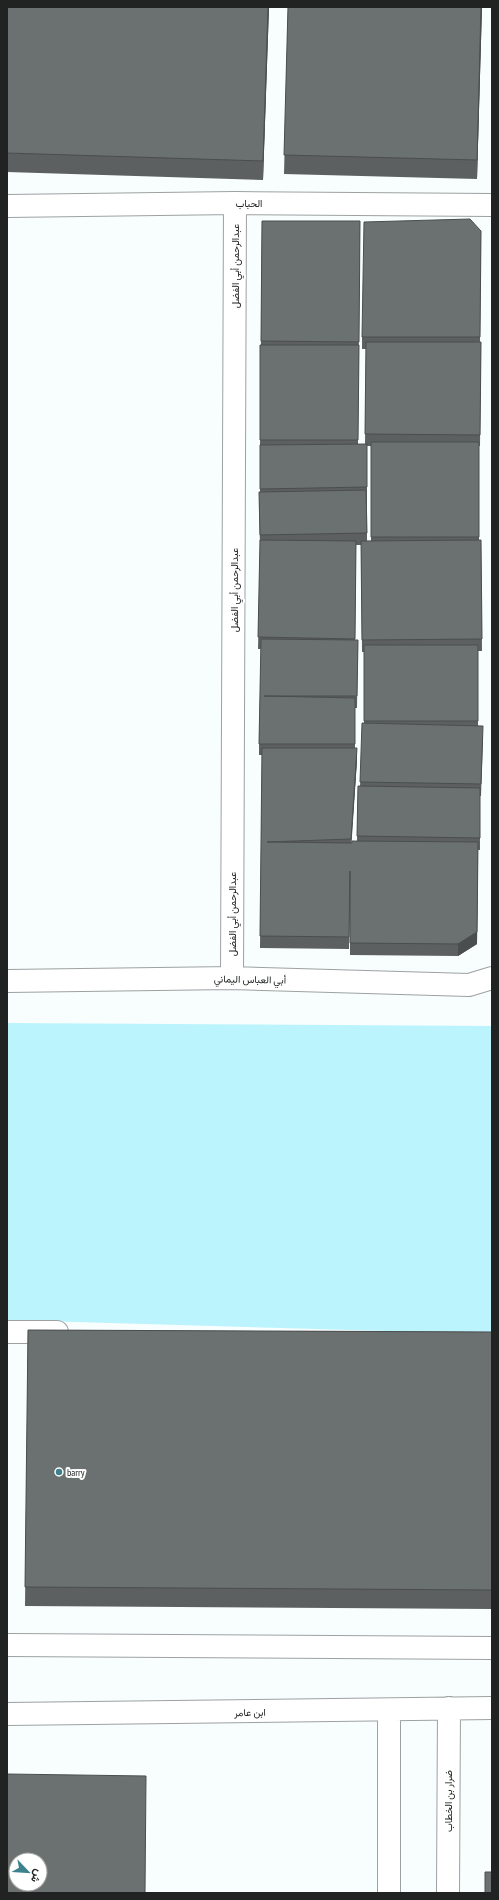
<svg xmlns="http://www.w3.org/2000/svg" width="499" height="1900" font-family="'PT Sans Narrow',Vazirmatn,sans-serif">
<rect width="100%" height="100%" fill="#f8fdfe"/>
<path fill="#bcf4fd" d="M7 1023 492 1026V1334L7 1320Z"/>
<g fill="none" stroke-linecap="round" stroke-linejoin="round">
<g stroke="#9da1a2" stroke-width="24">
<path id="street" d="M7 206 235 203 492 205
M232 978 235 203
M7 981 232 978 469 985 492 978
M7 1332H57"/>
</g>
<g stroke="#9da1a2" stroke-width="24">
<path id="secondary" d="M7 1645 492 1648
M389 1710V1893
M7 1714 492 1708
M448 1893 449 1708"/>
</g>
<use href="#street" stroke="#fff" stroke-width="22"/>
<use href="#secondary" stroke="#fff" stroke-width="22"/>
</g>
<path fill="#5c6060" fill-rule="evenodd" d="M7 7H269L263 180 7 172Z
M288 7H482L477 179 284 174Z
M262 221H360L358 444H365L366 349H362V337L481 231 480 342H481L480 446H479V540H481L482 651H478V726L483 738 481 796H480V850H478L477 944 458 956 350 955V886L349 949 260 948 262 755H259V744L261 649H258L260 547 259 504 260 492V445ZM367 446H371V541H367ZM356 545H361L362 652H364V723L360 786H358L357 841 351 843 357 760 355 748V708H357L358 640H355Z
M28 1330 492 1332V1609L25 1606Z"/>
<path fill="#4b4e4e" d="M268 7H269L263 180V161Z
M481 7H482L477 179V160Z
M357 748V760L351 851V839Z
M478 842 477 944 458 956V944Z"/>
<path fill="#6b7070" stroke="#4b4e4e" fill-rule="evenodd" d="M7 7H268L263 161 7 153Z
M288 7H481L477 160 284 155Z
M470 219 481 231 480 337H362L364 222Z
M262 221H360L359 342 261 341Z
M366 342H481L480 435 365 434Z
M260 345H359L358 440H260Z
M371 442H479V537H371Z
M367 444V487L260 489V445Z
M366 490 367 533 260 535 259 492Z
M260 540 356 541 355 639 258 637Z
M481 540 482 639 362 640 361 541Z
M261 639 358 640 357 696H264L355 698V744H259Z
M364 645H478V721H364Z
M362 723 483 726 481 784 360 782Z
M262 748H357L351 839 267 842 352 843V841L478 842 477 932 458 944 350 943V871L349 937 260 936Z
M358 786 480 788V838L357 836Z
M28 1330 492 1332V1590L25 1587Z
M7 1774 146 1776 145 1893H7ZM16 1860H40V1884H16Z
M485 1872H492V1893H485Z"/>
<circle fill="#3c828d" stroke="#fff" stroke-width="1.5" cx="59" cy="1472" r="4"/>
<g text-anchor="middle" stroke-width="4" stroke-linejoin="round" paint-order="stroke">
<g font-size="10" fill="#212323" stroke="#fff">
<text x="249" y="207">الحباب</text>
<text transform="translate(235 266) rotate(-90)" y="4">عبدالرحمن أبي الفضل</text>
<text transform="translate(234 590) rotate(-90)" y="4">عبدالرحمن أبي الفضل</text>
<text transform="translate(232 914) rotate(-90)" y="4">عبدالرحمن أبي الفضل</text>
<text transform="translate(250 979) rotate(1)" y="4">أبي العباس اليماني</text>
<text transform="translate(250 1712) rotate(-1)" y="4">ابن عامر</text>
<text transform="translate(448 1801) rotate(-90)" y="4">ضرار بن الخطاب</text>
</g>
<g font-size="10" fill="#212323" stroke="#fff" text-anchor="start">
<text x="67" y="1476">barry</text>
</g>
</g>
<rect width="499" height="1900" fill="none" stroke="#212323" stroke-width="16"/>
<g transform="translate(28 1872) rotate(115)"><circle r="19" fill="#ffffff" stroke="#a6a7a7"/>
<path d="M0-3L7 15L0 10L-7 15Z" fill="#3c828d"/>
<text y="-6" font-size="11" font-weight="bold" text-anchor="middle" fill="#212323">ش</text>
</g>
</svg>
